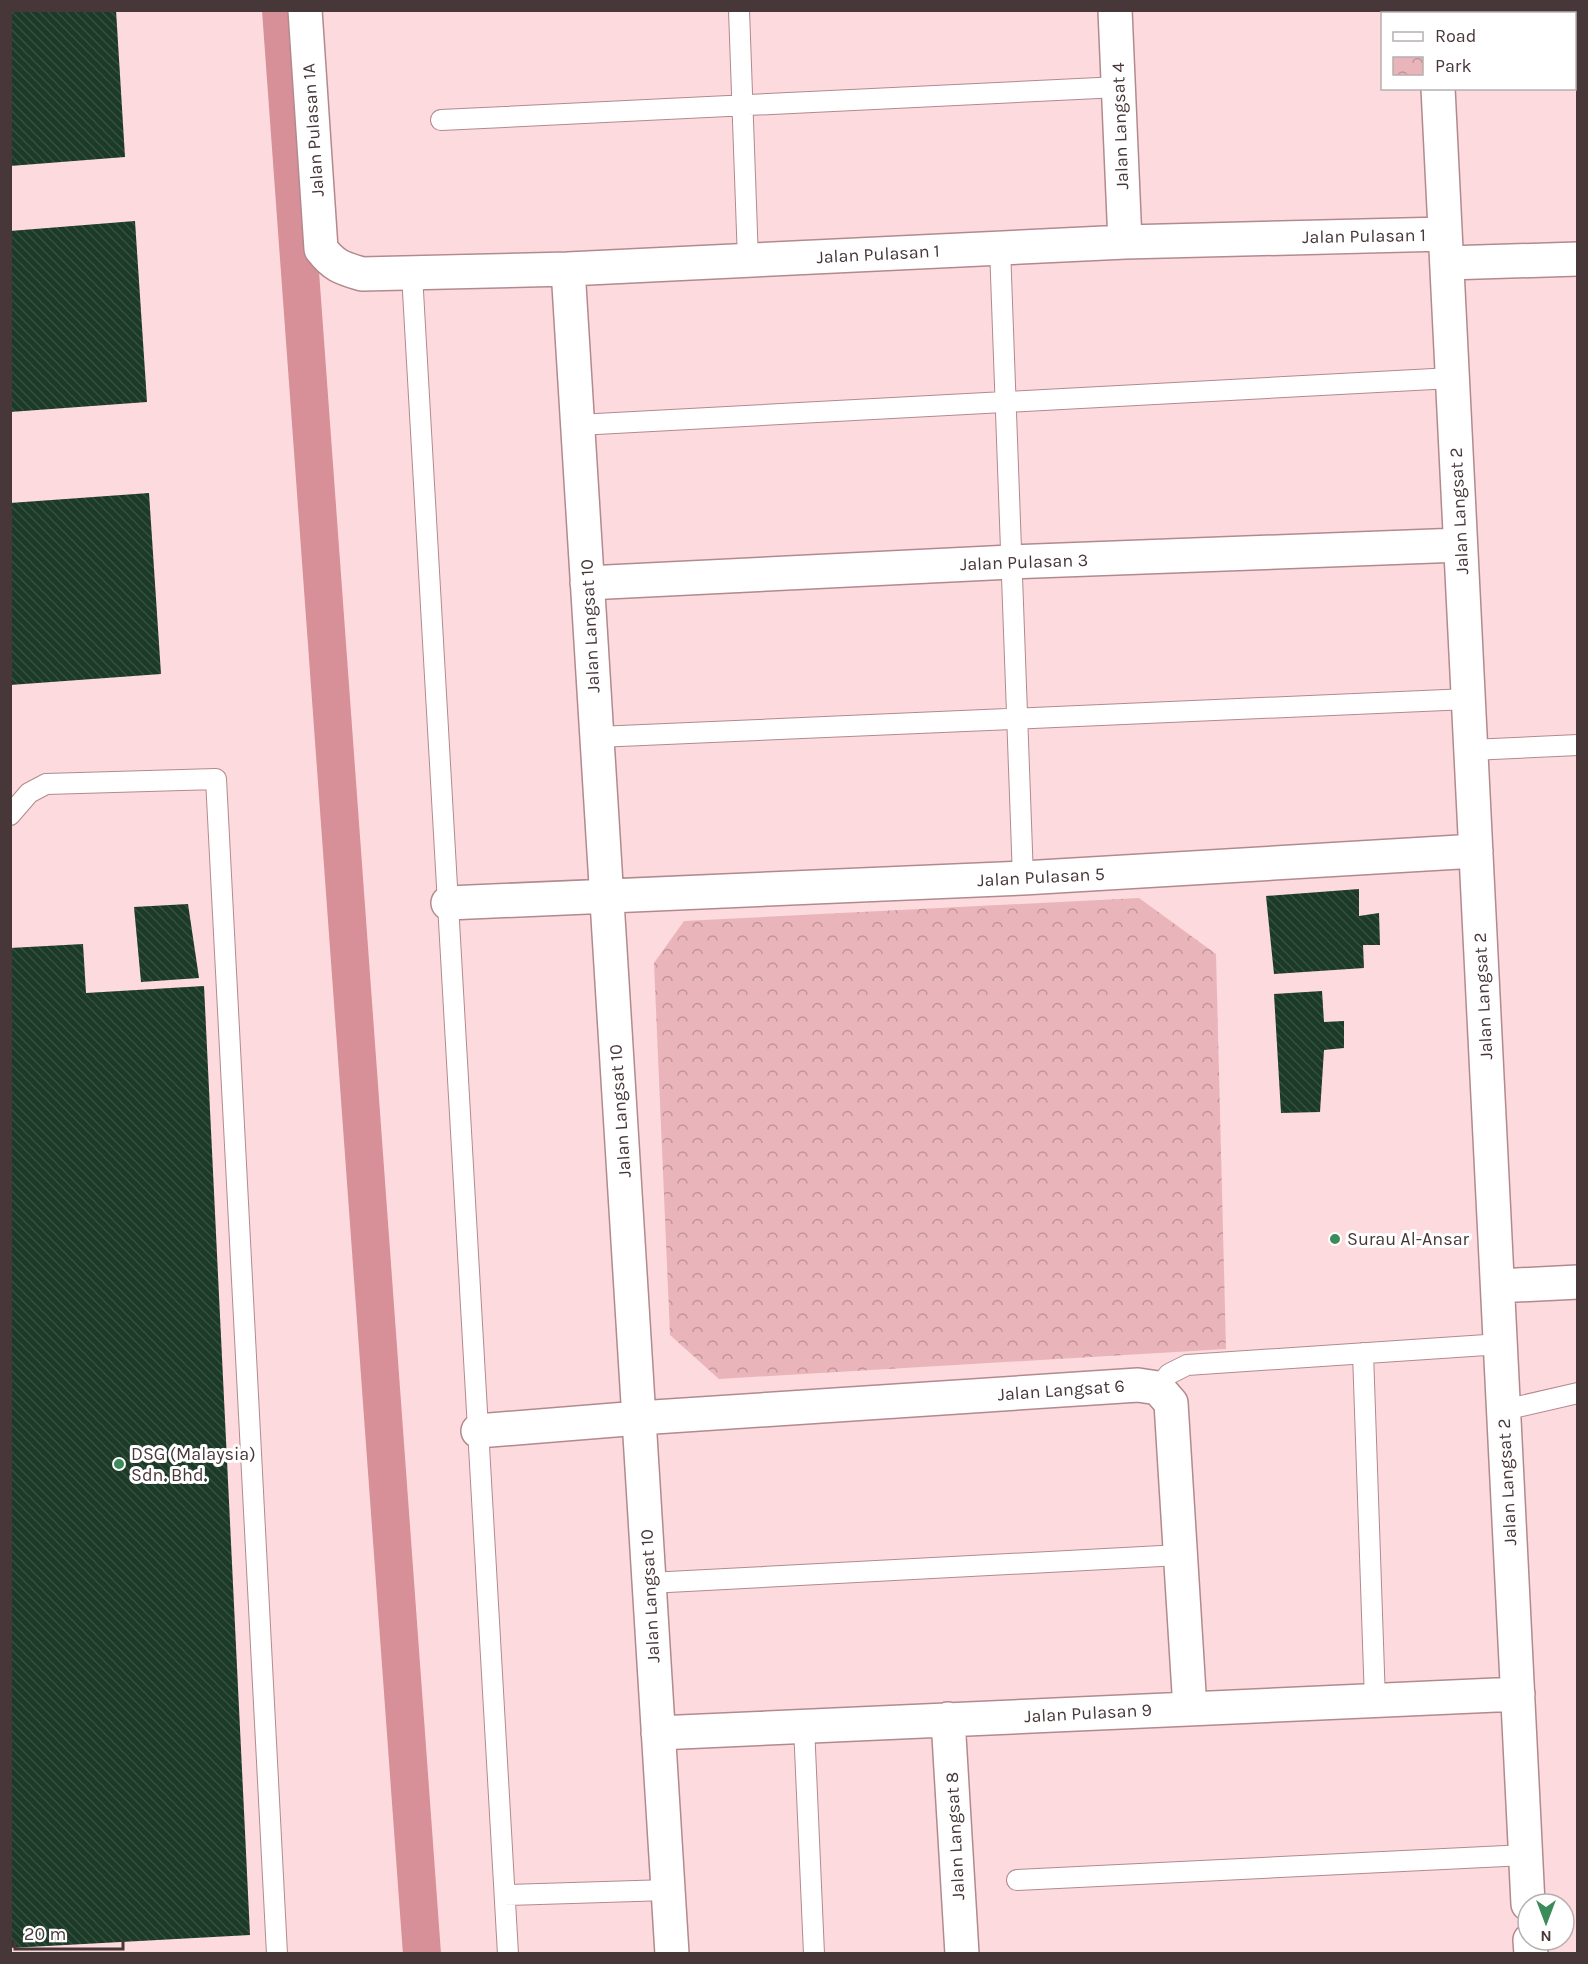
<svg xmlns="http://www.w3.org/2000/svg" width="1588" height="1964" font-family="Karla,sans-serif">
<defs>
<pattern id="park-crowns" width="20" height="18" patternUnits="userSpaceOnUse" patternTransform="scale(1.5)"><rect width="20" height="18" fill="#eab5ba"/><path d="M2 6a3 3 0 1 1 6 0M12 15a3 3 0 1 1 6 0" fill="none" stroke="#c09498"/></pattern>
<pattern id="building-back-hatch" width="6" height="6" patternUnits="userSpaceOnUse" patternTransform="scale(1.5)"><rect width="6" height="6" fill="#1c3a28"/><path d="M-1 5l2 2M0 0l6 6M5-1l2 2" fill="none" stroke="#364f3f"/></pattern>
</defs>
<rect width="100%" height="100%" fill="#fddadd"/>
<path fill="url(#park-crowns)" d="M1139 898 1216 954 1226 1349 719 1379 670 1335 654 963 684 921Z"/>
<g fill="none" stroke-linecap="round" stroke-linejoin="round">
<path stroke="#d89098" stroke-width="38" d="M281 10 422 1954"/>
</g>
<path fill="url(#building-back-hatch)" d="M10 10H116L125 157 10 166Z
M135 221 147 402 10 412V231Z
M149 493 161 674 10 685V503Z
M1359 889V916L1379 913 1380 945H1363L1364 968 1274 974 1266 896Z
M188 904 199 978 141 982 134 907Z
M83 944 86 993 204 986 250 1935 10 1948V948Z
M1322 991 1324 1022 1344 1021V1048L1324 1050 1320 1112 1281 1113 1274 994Z"/>
<g fill="none" stroke-linecap="round" stroke-linejoin="round">
<g stroke="#b28a8e" stroke-width="22">
<path id="service" d="M739 10 748 260
M441 120 1119 87
M1000 248 1023 878
M412 274 508 1954
M578 425 1452 378
M597 737 1468 699
M1471 750 1578 745
M10 815 29 793 46 784 216 779 277 1954
M1363 1353 1375 1701
M1158 1388 1169 1374 1187 1365 1501 1344
M1504 1410 1578 1393
M649 1583 1180 1555
M804 1726 814 1954
M1017 1880 1526 1855
M505 1895 668 1890"/>
</g>
<g stroke="#b28a8e" stroke-width="36">
<path id="minor" d="M305 10 321 249C334 266 342 268 362 274L568 269 1125 242 1445 234
M1115 10 1125 242
M1434 10V14
M1438 88 1528 1904
M1447 263 1578 259
M568 269 672 1954
M587 583 1011 562 1460 545
M448 903 1023 878 1476 851
M1498 1286 1578 1282
M478 1431 639 1418 1138 1385 1158 1388 1171 1403 1190 1709
M948 1719 962 1954
M658 1733 1518 1694
M1530 1940 1531 1954"/>
</g>
<use href="#service" stroke="#fff" stroke-width="20"/>
<use href="#minor" stroke="#fff" stroke-width="33"/>
</g>
<g fill="#3b8b5b" stroke="#fff" stroke-width="2">
<circle cx="1335" cy="1239" r="6"/>
<circle cx="119" cy="1464" r="6"/>
</g>
<g text-anchor="middle" stroke-width="6" stroke-linejoin="round" paint-order="stroke">
<g font-size="18" fill="#483739" stroke="#fff">
<text transform="translate(1120 126) rotate(-92)" y="6">Jalan Langsat 4</text>
<text transform="translate(313 130) rotate(-94)" y="6">Jalan Pulasan 1A</text>
<text transform="translate(1364 236) rotate(-1)" y="6">Jalan Pulasan 1</text>
<text transform="translate(878 254) rotate(-3)" y="6">Jalan Pulasan 1</text>
<text transform="translate(1459 511) rotate(-93)" y="6">Jalan Langsat 2</text>
<text transform="translate(1024 562) rotate(-2)" y="6">Jalan Pulasan 3</text>
<text transform="translate(590 626) rotate(-93)" y="6">Jalan Langsat 10</text>
<text transform="translate(1041 877) rotate(-3)" y="6">Jalan Pulasan 5</text>
<text transform="translate(1483 996) rotate(-93)" y="6">Jalan Langsat 2</text>
<text transform="translate(620 1111) rotate(-94)" y="6">Jalan Langsat 10</text>
<text transform="translate(1061 1390) rotate(-4)" y="6">Jalan Langsat 6</text>
<text transform="translate(1507 1482) rotate(-93)" y="6">Jalan Langsat 2</text>
<text transform="translate(650 1596) rotate(-93)" y="6">Jalan Langsat 10</text>
<text transform="translate(1088 1713) rotate(-3)" y="6">Jalan Pulasan 9</text>
<text transform="translate(955 1836) rotate(-93)" y="6">Jalan Langsat 8</text>
</g>
<g font-size="18" fill="#483739" stroke="#fff" text-anchor="start">
<text x="1347" y="1245">Surau Al-Ansar</text>
<text x="131" y="1460">DSG (Malaysia)<tspan x="131" dy="21">Sdn. Bhd.</tspan></text>
</g>
</g>
<rect width="1588" height="1964" fill="none" stroke="#483739" stroke-width="24"/>
<rect x="1381" y="12" width="195" height="78" fill="#ffffff" stroke="#b6afb0" stroke-width="1.5"/>
<rect x="1393" y="32" width="30" height="9" fill="#ffffff" stroke="#b6afb0" stroke-width="1.5"/>
<text x="1435" y="42" font-size="18" fill="#483739">Road</text>
<rect x="1393" y="57" width="30" height="18" fill="url(#park-crowns)" stroke="#b6afb0" stroke-width="1.5"/>
<text x="1435" y="72" font-size="18" fill="#483739">Park</text>
<g transform="translate(1546 1922) rotate(180)"><circle r="28" fill="#ffffff" stroke="#b6afb0" stroke-width="1.5"/>
<path d="M0-4.5L10 22L0 15L-10 22Z" fill="#3b8b5b"/>
<text y="-9" font-size="16" font-weight="bold" text-anchor="middle" fill="#483739">N</text>
</g>
<path d="M15 1940v9h108v-9" fill="none" stroke="#483739" stroke-width="3"/>
<text x="24" y="1940" font-size="18" fill="#483739" stroke="#ffffff" stroke-width="4.5" paint-order="stroke">20 m</text>
</svg>
